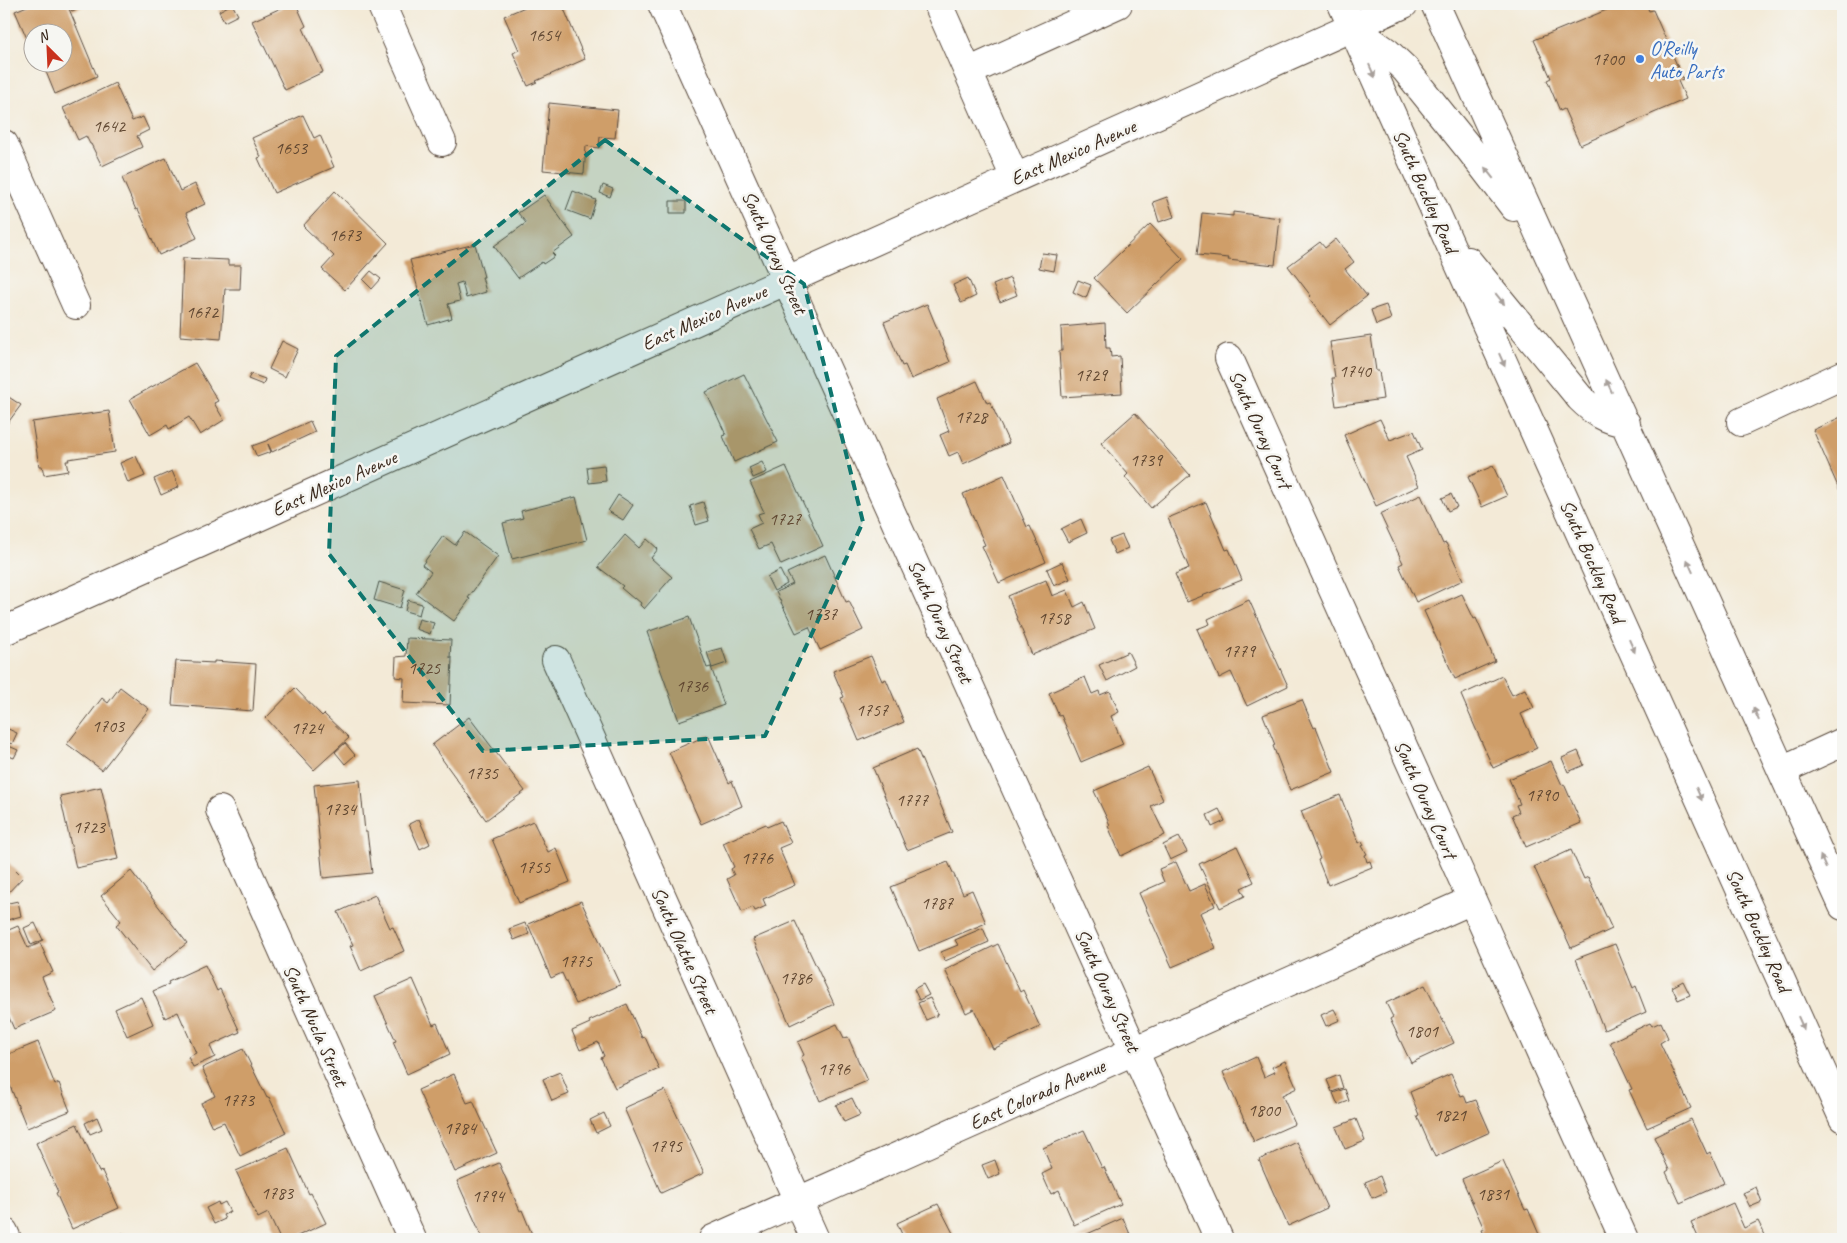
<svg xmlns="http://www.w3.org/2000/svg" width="1847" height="1243" font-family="Caveat,sans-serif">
<rect width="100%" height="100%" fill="#f6f6f2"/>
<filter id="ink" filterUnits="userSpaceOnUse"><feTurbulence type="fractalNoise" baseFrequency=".02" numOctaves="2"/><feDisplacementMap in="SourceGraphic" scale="10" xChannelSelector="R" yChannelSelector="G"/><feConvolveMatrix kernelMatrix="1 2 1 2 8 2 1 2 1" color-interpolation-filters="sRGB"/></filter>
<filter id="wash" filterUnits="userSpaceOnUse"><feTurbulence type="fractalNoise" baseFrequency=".0096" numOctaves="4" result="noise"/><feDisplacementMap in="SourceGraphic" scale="20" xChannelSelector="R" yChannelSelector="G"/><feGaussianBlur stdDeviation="1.12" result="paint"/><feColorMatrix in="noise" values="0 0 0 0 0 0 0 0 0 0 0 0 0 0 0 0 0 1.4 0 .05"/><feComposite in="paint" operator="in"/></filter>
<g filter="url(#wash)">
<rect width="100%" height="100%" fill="#f3ead7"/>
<g id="blocks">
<path fill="#cf9e69" d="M32 4H67L97 76 55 94 42 62H62V32H32V50L15 11Z
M68 4H84V6L72 11Z
M232 4 238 15 224 22 219 11Z
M290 4H296L306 26 303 28 323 72 285 90 252 21Z
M532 4H562L585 59 536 81 537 82 528 86 513 53 519 50 504 16Z
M1621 4H1646L1649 11 1653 10 1683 79 1678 81 1686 99 1580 145 1564 109 1560 111 1547 80 1551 78 1534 40Z
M115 83 132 121 143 117 149 130 137 136 142 147 102 166 91 144H90L86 136 78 140 63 108Z
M549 103 618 110 615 138 600 137 599 148 586 146 584 174 543 170Z
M303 115 314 138 320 135 334 167 274 193 258 158 261 157 252 138Z
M166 158 180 191 195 184 205 204 186 213 197 238 159 255 138 209 136 210 122 178Z
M603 185 613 189 610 197 600 193Z
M335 191 388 243 345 290 322 269 334 256 303 226Z
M573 191 596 200 590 219 566 210Z
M544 195 574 237 552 253 555 256 543 264 542 262 518 278 494 246 526 223 518 213Z
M1167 197 1174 217 1159 222 1153 202Z
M670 201H686V213H670Z
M1233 212 1280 218 1275 265 1228 260 1229 258 1197 255 1202 213 1233 216Z
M1150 224 1183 259 1127 313 1094 278Z
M1336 239 1354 262 1345 269 1367 296 1330 325 1309 298 1311 296 1288 266 1320 242 1325 248Z
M475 244 484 277H482L486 292 466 298 462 282 456 284 460 301 448 304 452 318 428 325 410 260Z
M1042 253 1057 255 1054 271 1039 268Z
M183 258 228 260V265H241L240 289H225L221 339 180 336Z
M371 271 381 279 372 289 363 280Z
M968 278 976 296 961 303 953 285Z
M1010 278 1017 295 1000 302 993 285Z
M1078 280 1091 285 1086 298 1073 292Z
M927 304 945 348H944L950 362 911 379 905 365 902 366 884 322Z
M1386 305 1391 319 1376 325 1371 310Z
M1105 323 1106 348H1110L1111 357 1120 356 1122 393 1062 397 1059 351H1062L1061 327Z
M1371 336 1376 371H1379L1383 399 1336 406 1332 378H1335L1330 342Z
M282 341 298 349 285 377 269 369Z
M195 363 218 401 214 403 224 420 200 435 189 417 169 429 167 425 150 435 130 399Z
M251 374 265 379 263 385 248 379Z
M744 374 778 442 734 462 723 436 726 435 706 392Z
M977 381 987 403 990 402 1009 443 963 464 958 452 949 456 940 435 949 431 937 399Z
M4 394 21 405 4 428Z
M109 411 115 452 68 459 69 461H66L68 471 44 475 42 466H39L32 422Z
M1135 413 1190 475 1151 508 1125 477 1128 474 1101 443Z
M1843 416V498L1813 430Z
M1380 419 1390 440 1414 431 1422 450 1406 457 1419 486 1376 506 1344 435Z
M310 421 315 432 272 452 268 444 271 452 257 457 252 446 266 441Z
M136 456 145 476 128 483 120 463Z
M762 462 767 472 753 478 749 468Z
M604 465 606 481 589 483 587 467Z
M786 466 823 546 781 565 771 544 759 549 749 529 762 523 758 514 764 512 750 482Z
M1493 466 1507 496 1482 507 1468 477Z
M172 471 179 487 161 495 154 479Z
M1004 475 1027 527 1030 526 1046 562 999 583 982 546 985 545 963 494Z
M1451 494 1457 507 1448 511 1442 498Z
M618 495 633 505 623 520 608 511Z
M1421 495 1443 544 1446 543 1463 580 1416 602 1399 565 1403 563 1380 514Z
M576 497 587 540 512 559 503 523 523 518 521 511Z
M703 502 709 521 696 525 690 506Z
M1206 502 1226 550 1229 549 1242 580 1187 602 1175 574 1189 568 1168 518Z
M1081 519 1087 533 1068 542 1061 529Z
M465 532 498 556 468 598 470 599 454 621 416 593 431 572 422 565 443 536 455 545Z
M625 535 639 548 647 539 658 549 651 558 672 577 644 609 640 605 641 603 635 598 634 599 621 588 623 586 598 567Z
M1122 535 1128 548 1115 554 1109 540Z
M825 555 846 602 849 601 863 630 820 650 809 627 796 633 776 592 793 584 787 573Z
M1062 562 1070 579 1054 586 1047 569Z
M780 570 787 584 774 591 767 577Z
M1046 580 1052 596 1067 590 1074 607 1084 602 1095 629 1032 655 1008 596Z
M379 582 405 590 400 608 374 600Z
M1462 594 1474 619 1476 618 1495 661 1455 679 1424 611Z
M408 600 422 604 419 615 405 611Z
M1249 600 1288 686 1247 706 1231 672 1219 678 1197 629 1210 624 1208 619Z
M689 617 707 668 711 667 724 705 679 721 647 632Z
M419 619 434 623 430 634 416 629Z
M407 638 451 640 450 658H452L450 705 403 703 404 678 395 677 396 657 406 656Z
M722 648 727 663 712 668 707 652Z
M1128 652 1135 666 1107 681 1099 665Z
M871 656 882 681 886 679 904 722 859 741 841 698 844 697 833 671Z
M176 661 214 663V661L256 664 253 711 172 705Z
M1502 676 1512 695 1525 689 1534 708 1521 714 1537 748 1493 768 1461 695Z
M1085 677 1092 694 1099 691 1100 695 1110 691 1119 712 1111 716 1123 744 1081 762 1061 715 1059 716 1049 693Z
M120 687 149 709 102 770 67 744 102 698 108 703Z
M295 688 322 716 324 714 349 738 314 770 266 718Z
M1302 700 1314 728 1316 727 1334 772 1290 790 1273 746 1275 745 1263 715Z
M469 717 525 791 486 820 432 745Z
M6 728 17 733 12 744 4 741Z
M708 735 729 783 732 781 742 806 701 824 669 752Z
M345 743 355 755 345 764 335 752Z
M4 744 18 750 14 758 4 754Z
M917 749 952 832 907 850 873 768Z
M1578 751 1584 765 1568 772 1562 758Z
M1551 761 1562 785 1564 784 1581 823 1526 847 1512 815 1519 812 1516 805 1520 804 1509 779Z
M1148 767 1163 800 1151 806 1165 835 1121 856 1108 826 1110 825 1094 791Z
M360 780 365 832H367L372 873 323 878 314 785Z
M101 787 118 859 76 868 60 796Z
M1340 795 1359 843 1362 841 1364 845 1362 846 1367 854 1365 855 1367 862 1370 861 1372 867 1328 885 1318 860 1320 859 1301 811Z
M1219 809 1225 821 1212 827 1207 815Z
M419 819 430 844 420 849 409 824Z
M533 821 548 852 556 848 570 882 519 903 492 839Z
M781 821 791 843 779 848 795 885 763 899 766 906 755 911 753 907 742 912 727 879 734 875 731 869 734 867 723 843 766 824 767 827Z
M1179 837 1187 852 1170 860 1163 845Z
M1237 846 1254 882 1241 888 1245 896 1220 908 1199 864Z
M1571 850 1584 879 1588 877 1612 929 1571 948 1534 867Z
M4 858 23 877 4 897Z
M948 862 963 894 972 890 986 923 919 951 891 887 906 881 905 879Z
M1176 862 1189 891 1205 884 1215 906 1200 913 1216 948 1172 967 1139 893 1164 882 1159 869Z
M131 871 187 943 152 971 116 925 121 921 101 896Z
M375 895 390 928 393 927 404 951 361 971 350 946 353 945 338 912Z
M18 901 21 916 4 921V904Z
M581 901 620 985 576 1004 562 973 551 978 528 924Z
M795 921 834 1004 790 1025 753 939Z
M35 923 43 940 31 945 24 928Z
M525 923 529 934 514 940 509 929Z
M18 926 28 948 40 943 53 972 42 977 56 1011 14 1029 4 1006V932Z
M983 928 989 942 945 961 941 952 958 945 955 940Z
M998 944 1020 992 1023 990 1040 1027 993 1049 974 1009 966 1013 945 970Z
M1615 944 1633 988 1636 986 1646 1012 1604 1030 1576 959Z
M205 965 217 991 220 989 240 1032 210 1046 215 1057 193 1067 188 1057 196 1053 178 1012 165 1018 153 991 169 984 168 982Z
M413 979 433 1025 437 1023 450 1054 407 1074 393 1042 396 1041 375 996Z
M1683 981 1690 995 1678 1000 1672 987Z
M923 984 929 995 919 1000 914 989Z
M1425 985 1454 1043 1411 1063 1390 1019 1393 1017 1386 1003Z
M141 997 153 1024 127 1036 115 1009Z
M930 998 938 1015 926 1020 918 1003Z
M627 1004 642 1038 645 1037 659 1069 615 1088 601 1058 604 1056 598 1042 580 1050 572 1031 590 1023 589 1021Z
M1334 1009 1340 1020 1326 1026 1321 1015Z
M1661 1022 1668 1038 1660 1043 1691 1108 1647 1128 1629 1090 1632 1089 1610 1042 1650 1023 1652 1026Z
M837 1024 844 1038 848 1037 867 1081 820 1101 801 1057 804 1055 798 1042Z
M38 1042 55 1085 59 1083 70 1111 27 1128 4 1071V1056Z
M243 1049 267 1098 269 1097 286 1133 240 1156 224 1122 212 1127 201 1103 215 1096 202 1068Z
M1256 1057 1264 1077 1275 1072 1272 1067 1285 1061 1297 1088 1282 1095 1295 1124 1254 1142 1223 1072Z
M560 1072 569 1094 552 1101 543 1079Z
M454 1074 467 1103 473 1101 497 1153 455 1172 418 1090Z
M1451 1074 1461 1096 1464 1095 1467 1103 1476 1100 1490 1132 1435 1157 1417 1116 1419 1115 1410 1092Z
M1339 1075 1343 1088 1332 1092 1327 1080Z
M1345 1089 1349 1101 1338 1105 1333 1093Z
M665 1090 704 1173 661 1193 624 1108Z
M852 1098 860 1115 844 1122 836 1105Z
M604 1113 610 1126 596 1133 590 1120Z
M97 1117 102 1129 90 1134 85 1123Z
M1356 1119 1365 1141 1345 1149 1336 1127Z
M1691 1119 1707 1154 1710 1152 1724 1183 1680 1203 1666 1172 1669 1170 1654 1137Z
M77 1124 99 1172 102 1171 119 1208 72 1229 56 1193 58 1192 36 1143Z
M1084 1130 1102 1168 1104 1167 1121 1204 1074 1225 1059 1190 1051 1194 1042 1174 1052 1169 1043 1148Z
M1297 1142 1327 1208 1288 1226 1259 1160Z
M288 1148 309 1194 311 1193 326 1223 291 1239H280L268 1213 258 1218 236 1171Z
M995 1160 1000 1174 988 1179 982 1165Z
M1503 1161 1525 1210 1528 1209 1541 1239H1485L1481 1230 1484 1229 1462 1179Z
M499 1163 520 1211 522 1210 534 1239H483L457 1181Z
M1380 1176 1386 1192 1372 1198 1365 1182Z
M1756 1187 1762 1202 1750 1207 1743 1193Z
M218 1202 219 1205 225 1202 230 1212 223 1215 225 1219 214 1224 206 1208Z
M1733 1203 1744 1228 1758 1221 1766 1237 1762 1239H1699L1691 1222Z
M938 1204 956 1239H904L897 1223Z
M1123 1218 1132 1239H1076Z
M123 1233 126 1239H110Z"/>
</g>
</g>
<g filter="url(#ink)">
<use href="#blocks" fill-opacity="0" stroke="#57473a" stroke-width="1"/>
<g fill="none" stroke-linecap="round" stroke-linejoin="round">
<g stroke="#57473a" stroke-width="30">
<path id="minor" d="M381 4 442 142
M662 4 1219 1239
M938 4 1015 178
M968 72 1118 4
M4 144 76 305
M1229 358 1624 1239
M1741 422 1843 375
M4 631 1404 4
M556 660 815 1239
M1782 770 1843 742
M220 810 412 1239
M4 1232 7 1239
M713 1239 1472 900"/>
</g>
<g stroke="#57473a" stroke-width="30">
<path id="major" d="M1342 4 1843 1118
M1435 4 1843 906
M1353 28 1387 52 1405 69 1471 151 1514 207
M1468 261 1580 398C1594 412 1606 420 1626 423"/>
</g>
<use href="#minor" stroke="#fff" stroke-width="28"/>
<use href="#major" stroke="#fff" stroke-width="28"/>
</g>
<defs><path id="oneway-solid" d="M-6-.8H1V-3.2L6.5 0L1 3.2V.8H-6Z" transform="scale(1.25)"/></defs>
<g fill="#a79f9a">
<use href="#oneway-solid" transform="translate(1372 71) rotate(66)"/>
<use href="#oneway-solid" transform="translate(1489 173) rotate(-128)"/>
<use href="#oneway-solid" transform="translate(1500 299) rotate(51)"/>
<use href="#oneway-solid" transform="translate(1502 360) rotate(66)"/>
<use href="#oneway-solid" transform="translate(1609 386) rotate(-115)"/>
<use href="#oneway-solid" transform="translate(1690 566) rotate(-114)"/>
<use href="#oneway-solid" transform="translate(1632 646) rotate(66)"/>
<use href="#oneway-solid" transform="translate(1756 714) rotate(-114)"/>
<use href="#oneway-solid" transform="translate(1699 794) rotate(66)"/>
<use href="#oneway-solid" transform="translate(1823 862) rotate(-114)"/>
<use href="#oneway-solid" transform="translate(1801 1023) rotate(66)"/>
</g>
</g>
<path fill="#0f766e" fill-opacity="0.2" stroke="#0f766e" stroke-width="4" stroke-dasharray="10 6" stroke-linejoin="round" d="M605 140 804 284 863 522 765 736 483 751 329 554 336 356Z"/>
<circle fill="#3f7fe0" stroke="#f6f6f2" stroke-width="2" cx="1640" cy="59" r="5"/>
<g text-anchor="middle" stroke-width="5" stroke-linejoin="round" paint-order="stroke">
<g font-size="18" fill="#604731">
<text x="544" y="41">1654</text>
<text x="1608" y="65">1700</text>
<text x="109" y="132">1642</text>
<text x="291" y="154">1653</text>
<text x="345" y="241">1673</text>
<text x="202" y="318">1672</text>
<text x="1355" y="377">1740</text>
<text x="1091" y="381">1729</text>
<text x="971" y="423">1728</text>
<text x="1146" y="466">1739</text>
<text x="785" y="525">1727</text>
<text x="821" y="620">1737</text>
<text x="1054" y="624">1758</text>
<text x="1239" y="657">1779</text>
<text x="424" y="674">1725</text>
<text x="692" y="692">1736</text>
<text x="872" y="716">1757</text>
<text x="108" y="732">1703</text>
<text x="307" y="734">1724</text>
<text x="482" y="779">1735</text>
<text x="1542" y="801">1790</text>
<text x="912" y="806">1777</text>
<text x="340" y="815">1734</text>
<text x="89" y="833">1723</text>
<text x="757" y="864">1776</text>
<text x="534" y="873">1755</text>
<text x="937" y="909">1787</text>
<text x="576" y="967">1775</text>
<text x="796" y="984">1786</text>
<text x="1422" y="1037">1801</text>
<text x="834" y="1075">1796</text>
<text x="238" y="1106">1773</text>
<text x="1264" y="1116">1800</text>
<text x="1450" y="1121">1821</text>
<text x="460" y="1134">1784</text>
<text x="666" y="1152">1795</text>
<text x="277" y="1199">1783</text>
<text x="1493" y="1200">1831</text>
<text x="488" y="1202">1794</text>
</g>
<g font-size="20" fill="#366cbe" stroke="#f6f6f2" text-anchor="start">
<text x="1650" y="55">O'Reilly<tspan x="1650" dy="23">Auto Parts</tspan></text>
</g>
<g font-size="20" fill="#3b2a1e" stroke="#f6f6f2">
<text transform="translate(1073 152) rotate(-24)" y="7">East Mexico Avenue</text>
<text transform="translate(1426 191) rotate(66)" y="7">South Buckley Road</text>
<text transform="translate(775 252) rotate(66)" y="7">South Ouray Street</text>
<text transform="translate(704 317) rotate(-24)" y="7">East Mexico Avenue</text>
<text transform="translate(1261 429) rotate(66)" y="7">South Ouray Court</text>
<text transform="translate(334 483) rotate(-24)" y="7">East Mexico Avenue</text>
<text transform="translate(1593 561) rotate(66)" y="7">South Buckley Road</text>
<text transform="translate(941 621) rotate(66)" y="7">South Ouray Street</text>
<text transform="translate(1426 799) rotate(66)" y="7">South Ouray Court</text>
<text transform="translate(1759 930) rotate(66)" y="7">South Buckley Road</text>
<text transform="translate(685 950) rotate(66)" y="7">South Olathe Street</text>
<text transform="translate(1108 990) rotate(66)" y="7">South Ouray Street</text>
<text transform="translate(316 1025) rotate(66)" y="7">South Nucla Street</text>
<text transform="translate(1037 1094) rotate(-24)" y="7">East Colorado Avenue</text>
</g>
</g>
<rect width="1847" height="1243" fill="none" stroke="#f6f6f2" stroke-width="20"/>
<g transform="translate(48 48) rotate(336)"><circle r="24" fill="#f6f6f2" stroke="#aba49d"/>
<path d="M0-4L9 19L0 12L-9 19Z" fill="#c8321e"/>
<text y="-8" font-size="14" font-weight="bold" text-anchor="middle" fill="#3b2a1e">N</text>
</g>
</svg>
